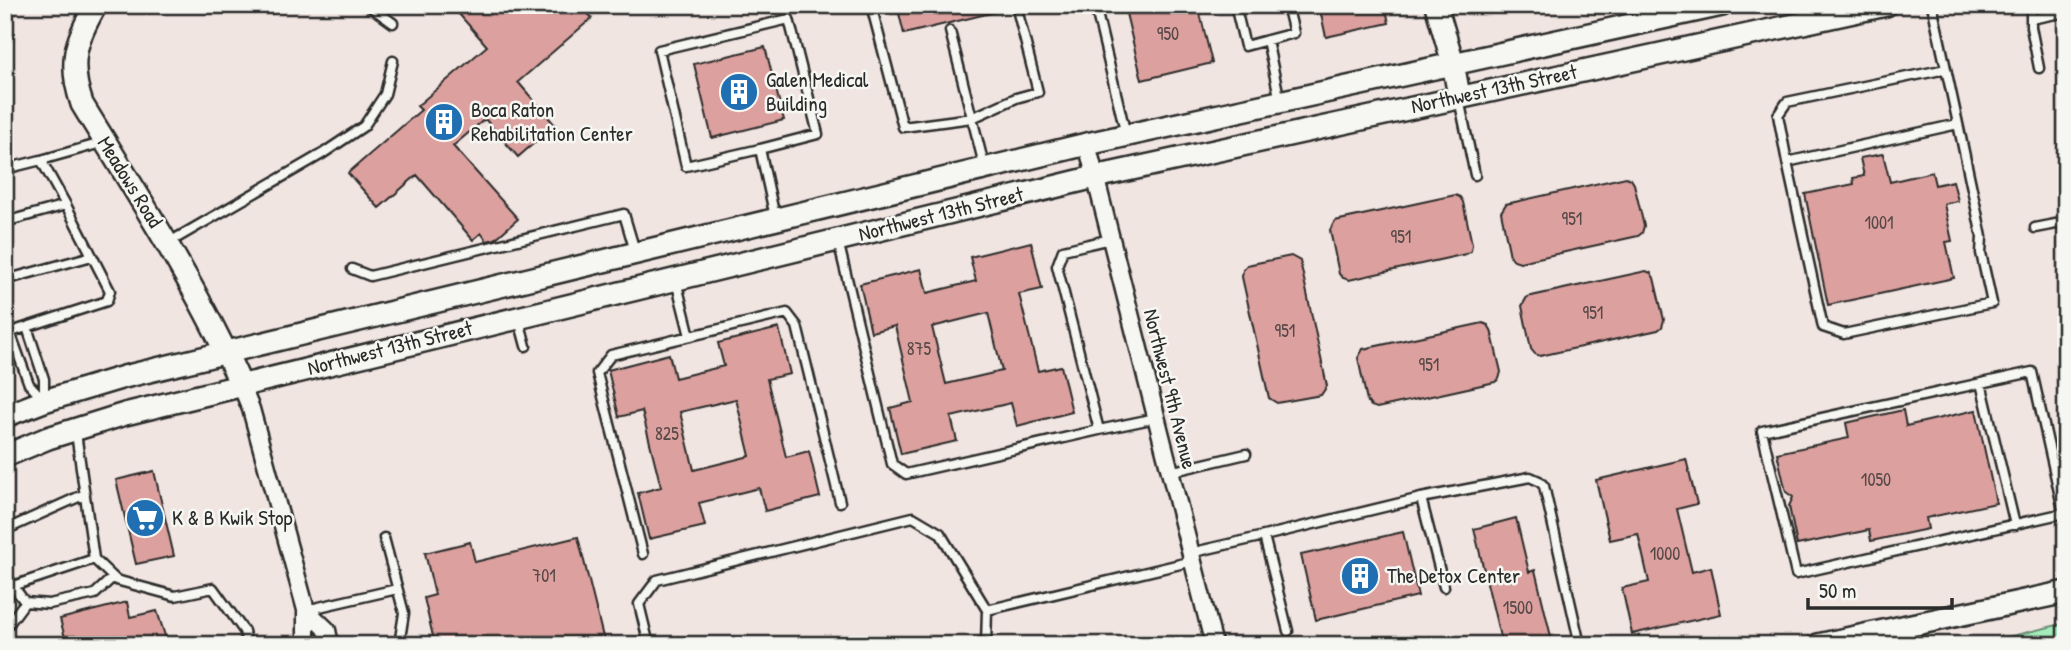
<svg xmlns="http://www.w3.org/2000/svg" width="2071" height="650" font-family="'Patrick Hand',sans-serif">
<rect width="100%" height="100%" fill="#f1e5e1"/>
<filter id="ink" filterUnits="userSpaceOnUse"><feTurbulence type="fractalNoise" baseFrequency=".0143" numOctaves="2"/><feDisplacementMap in="SourceGraphic" scale="14" xChannelSelector="R" yChannelSelector="G"/><feConvolveMatrix kernelMatrix="1 2 1 2 8 2 1 2 1" color-interpolation-filters="sRGB"/></filter>
<g filter="url(#ink)">
<path fill="#a4ecba" stroke="#688c72" stroke-width="2" d="M2066 623V645H1974Z"/>
<path fill="#dca19e" stroke="#2b2b2b" stroke-width="2" fill-rule="evenodd" d="M451 5H515L523 14 533 5H581L592 18 518 82 555 125 518 157 485 119 453 146 518 219 495 239 487 241 481 233 473 240 417 175 379 208 348 173 421 110 417 106 487 46Z
M897 5H998L999 11 904 34Z
M1124 5H1198L1212 63 1142 80Z
M1319 5H1385L1389 23 1326 37Z
M765 47 784 120 712 138 694 64Z
M1883 154 1890 182 1932 172 1935 185 1953 181 1958 201 1944 204 1952 241 1946 242 1954 278 1828 305 1805 194 1854 184 1853 178 1864 176 1860 158Z
M1626 177 1631 179 1634 184 1644 226 1642 233 1638 236 1520 262 1514 260 1510 256 1501 212 1506 204Z
M1455 195 1460 197 1463 202 1472 244 1471 251 1466 254 1349 280 1343 278 1339 274 1330 230 1335 221Z
M1031 242 1042 289 1019 294 1038 371 1061 366 1072 412 1017 426 1011 403 951 417 957 441 901 454 890 408 913 402 895 326 871 332 860 284 921 269 927 293 976 281 970 257ZM988 313 1002 371 946 384 932 327Z
M1291 256 1300 261 1327 386 1321 395 1277 403 1269 398 1242 277 1243 270 1247 265Z
M1646 271 1651 273 1654 278 1664 320 1662 327 1658 330 1540 356 1535 354 1531 349 1522 306 1527 297Z
M1483 323 1488 325 1491 330 1501 372 1499 379 1495 382 1377 408 1371 406 1367 401 1358 358 1363 349Z
M779 328 790 374 767 379 786 457 809 451 820 497 765 511 759 488 699 503 705 526 649 539 638 493 661 487 642 411 619 417 608 370 669 354 675 378 724 366 718 343ZM736 399 750 456 694 470 680 412Z
M1903 410 1906 426 1976 410 1996 503 1926 518 1928 529 1871 541 1869 530 1797 545 1789 506 1793 497 1786 492 1777 453 1849 438 1846 423Z
M1686 459 1697 504 1677 509 1692 572 1711 567 1721 614 1632 634 1622 588 1649 582 1638 534 1610 540 1596 480Z
M154 471 174 556 136 564 116 480Z
M1516 518 1529 572 1535 570 1553 645H1502L1474 529Z
M1403 532 1418 596 1316 620 1301 555Z
M578 537 605 645H435L424 598 435 595 425 553 470 542 475 562Z
M127 602 130 617 157 611 167 642H164L165 645H67L60 619Z"/>
<g fill="none" stroke-linecap="round" stroke-linejoin="round">
<g stroke="#2b2b2b" stroke-width="13">
<path id="service" d="M257 5 271 8 275 5
M368 5 393 23
M871 5 903 127 972 118 1016 98 1038 92 1016 5
M1095 5 1126 135
M1235 5 1245 46 1294 33 1287 5
M1932 5C1949 82 1966 159 1982 237L1981 253 1992 303 1844 334 1823 327 1787 162 1778 115 1787 102 1946 69
M2031 5V27L2039 68
M2031 19 2066 12
M950 31 985 169
M1267 40 1280 101
M1459 99 1475 175
M760 149 818 134 789 19 659 50 686 166 760 149 775 217
M1787 162 1958 124
M5 169 41 160
M5 222 66 205 41 160 105 142
M2035 228 2066 222
M1111 239 1063 250 1057 266 1099 430 1156 418
M838 241 892 464 906 474 1099 430
M168 243 322 154 364 126 385 94 393 61
M352 269 370 276 624 214 635 251
M5 280 92 256
M676 281 690 336
M519 320 526 346
M27 327 44 379V398
M10 332 29 384 42 398
M5 334 107 301 110 291 66 205
M1981 383 2015 525
M76 433 94 559 116 580 175 596 213 588 244 631 247 645
M1170 472 1246 454
M1421 498 1530 477 1539 481 1544 486 1580 645
M2064 513 1796 574 1762 431 2032 372 2066 523
M5 530 85 494
M384 538 404 613 399 645
M1190 553 1264 536
M643 554 597 373 611 355 787 313 797 326 840 502
M94 559 13 586 25 602 49 604 95 594 113 577
M5 573 13 586
M306 610 397 589
M987 610 1193 561
M5 629 25 602
M1288 631 1264 536 1421 498 1444 587
M649 645 639 604 657 580 913 517 940 533 987 610 986 645
M1446 645 1455 643V645"/>
</g>
<g stroke="#2b2b2b" stroke-width="21">
<path id="minor" d="M1087 144 1214 645
M241 385 251 409 306 610V636L308 645
M306 610 327 630 330 645"/>
</g>
<g stroke="#2b2b2b" stroke-width="26">
<path id="tertiary" d="M96 5C75 41 68 63 82 104 138 196 197 286 241 385
M1436 5 1453 63 1459 96
M5 416 44 401 124 377 1087 144 1722 5
M5 456 48 438 125 414 1095 177 1886 5
M1818 645 2066 592"/>
</g>
<use href="#service" stroke="#f6f6f2" stroke-width="8"/>
<use href="#minor" stroke="#f6f6f2" stroke-width="16"/>
<use href="#tertiary" stroke="#f6f6f2" stroke-width="21"/>
</g>
</g>
<defs>
<g id="building-disc" transform="scale(2.0125)"><circle r="9.5" fill="#1f6fb2" stroke="#f6f6f2"/><path d="M-4-6H4V6H1V3H-1V6H-4ZM-2.5-4.3h1.7v1.8h-1.7ZM.8-4.3h1.7v1.8H.8ZM-2.5-1h1.7V.8h-1.7ZM.8-1h1.7V.8H.8Z" fill="#fff"/></g>
<g id="supermarket-disc" transform="scale(2.0125)"><circle r="9.5" fill="#1f6fb2" stroke="#f6f6f2"/><path d="M-6-5.5h2.5l.6 2H6L4.5 2H-2.5L-4.4-4H-6ZM-1.5 3.2a1.3 1.3 0 1 0 .1 0ZM3 3.2a1.3 1.3 0 1 0 .1 0Z" fill="#fff"/></g>
</defs>
<g fill-rule="evenodd">
<use href="#building-disc" x="739" y="92"/>
<use href="#building-disc" x="444" y="122"/>
<use href="#supermarket-disc" x="145" y="518"/>
<use href="#building-disc" x="1360" y="576"/>
</g>
<g text-anchor="middle" stroke-width="5" stroke-linejoin="round" paint-order="stroke">
<g font-size="18" fill="#574848">
<text x="1168" y="40">950</text>
<text x="1572" y="225">951</text>
<text x="1879" y="229">1001</text>
<text x="1401" y="243">951</text>
<text x="1593" y="319">951</text>
<text x="1285" y="337">951</text>
<text x="919" y="355">875</text>
<text x="1429" y="371">951</text>
<text x="667" y="440">825</text>
<text x="1876" y="486">1050</text>
<text x="1665" y="560">1000</text>
<text x="544" y="582">701</text>
<text x="1518" y="614">1500</text>
</g>
<g font-size="21" fill="#2b2b2b" stroke="#f6f6f2" text-anchor="start">
<text x="766" y="87">Galen Medical<tspan x="766" dy="24">Building</tspan></text>
<text x="471" y="117">Boca Raton<tspan x="471" dy="24">Rehabilitation Center</tspan></text>
<text x="172" y="525">K &amp; B Kwik Stop</text>
<text x="1387" y="583">The Detox Center</text>
</g>
<g font-size="21" fill="#2b2b2b" stroke="#f6f6f2">
<text transform="translate(1494 89) rotate(-12)" y="7">Northwest 13th Street</text>
<text transform="translate(130 182) rotate(58)" y="7">Meadows Road</text>
<text transform="translate(941 214) rotate(-14)" y="7">Northwest 13th Street</text>
<text transform="translate(390 348) rotate(-14)" y="7">Northwest 13th Street</text>
<text transform="translate(1170 389) rotate(76)" y="7">Northwest 9th Avenue</text>
</g>
</g>
<rect width="2071" height="650" fill="none" stroke="#f6f6f2" stroke-width="28"/>
<rect x="14" y="14" width="2043" height="622" fill="none" stroke="#2b2b2b" stroke-width="2.5" filter="url(#ink)"/>
<path d="M1808 598v10h144v-10" fill="none" stroke="#2b2b2b" stroke-width="3.5"/>
<text x="1819" y="598" font-size="21" fill="#2b2b2b" stroke="#f6f6f2" stroke-width="5" paint-order="stroke">50 m</text>
</svg>
